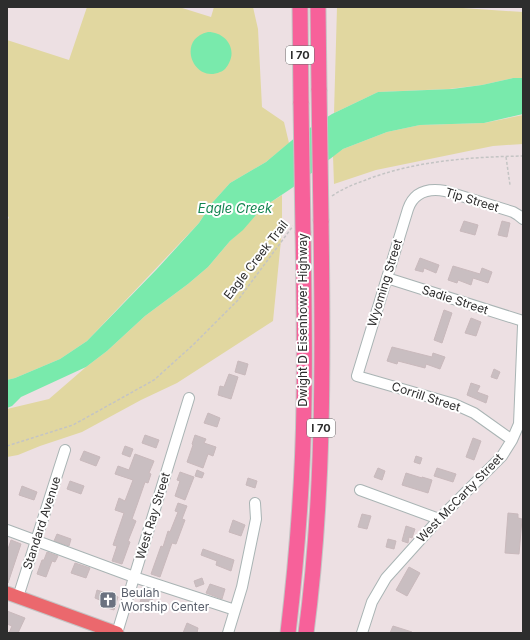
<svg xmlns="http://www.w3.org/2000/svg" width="530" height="640" font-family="Inter,sans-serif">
<rect width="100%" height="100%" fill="#ede0e3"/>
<path fill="#e1d7a0" d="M87 7H179L211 17 214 7H253L258 29 262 107 284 122 289 143 266 162 230 183 212 203 199 223 87 341 60 359 15 378 7 380V223L9 217 7 216V40L69 60Z
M337 7H448L523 12V78H513L482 85 449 89 378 92 334 113Z
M523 115V144L493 146 376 170 334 184 333 156 343 149 387 132 420 125 484 123Z
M282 195V230L273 321 177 383 141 400 82 432 40 446 18 455 7 457V409L49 399 86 367 107 351 145 316 188 284 208 267 230 241 243 229 262 208Z"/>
<path fill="#79eaac" d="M208 32C225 32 237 48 229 63 227 67 224 71 220 72 193 84 176 39 208 32Z
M513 78H523V114L484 123 420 125 387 132 343 149 292 188 262 208 243 230 230 241 208 267 188 284 145 316 107 351 86 367 21 397 12 406 7 408V380L15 378 60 359 87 341 157 269 199 223 212 203 230 183 266 162 297 136 332 114 378 92 452 89 482 85Z"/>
<path fill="#c9bec1" stroke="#c9b9bc" d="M464 221 478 225 475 235 460 231Z
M502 221 510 223 507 237 498 235Z
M420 258 439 265 436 273 424 268 423 272 415 270Z
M453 266 480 274 482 268 492 272 488 283 473 278 471 285 458 280 457 283 448 280Z
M444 310 452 313 442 343 434 340Z
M471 318 481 322 476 336 465 333Z
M392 347 432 357 433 353 445 357 440 369 426 364 425 368 398 361 397 364 387 361Z
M238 361 248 364 245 375 235 372Z
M494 369 500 372 497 379 491 377Z
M229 374 238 377 231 399 218 395 220 386 224 387Z
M471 383 480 386 477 392 488 396 486 403 467 395Z
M208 413 220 418 217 427 204 423Z
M145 435 159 440 156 448 142 443Z
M195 435 206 439 204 443 216 447 213 456 208 454 203 468 187 462 193 445 192 444Z
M473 438 481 441 474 460 466 457Z
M125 446 133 449 130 457 122 454Z
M84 451 100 457 96 466 80 460Z
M135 454 154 461 149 473 151 474 148 483 145 482 137 505 132 519 136 521 128 541 130 542 122 564 112 561 117 546 113 545 124 513 115 510 119 498 125 501 133 480 115 474 118 466 129 470Z
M416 456 422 458 420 464 414 462Z
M378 468 385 471 382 480 374 477Z
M437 468 456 474 453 482 434 476Z
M197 470 204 473 202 478 195 476Z
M180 472 194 477 185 500 175 496 180 481 177 480Z
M406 473 422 478V477L432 480 428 493 402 485Z
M248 478 257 481 255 488 246 485Z
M70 481 84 486 81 494 67 489Z
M22 486 37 492 34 500 19 495Z
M178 503 187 506 182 519 185 520 176 544 172 543 160 577 151 574 161 546 163 547 168 531 170 532 178 512 175 511Z
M508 513 518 514V518L522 519 519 554 505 553Z
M362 514 371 516 367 529 358 527Z
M233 520 245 525 241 536 229 532Z
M406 526 415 529 412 538 409 537 408 543 402 541Z
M57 534 71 539 69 546 54 541Z
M388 539 396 541 394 549 386 547Z
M11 540 21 544 8 583 7 552Z
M203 549 234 560 231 571 216 565 217 561 201 555Z
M47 552 58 556 55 562 52 561 46 577 37 574 42 560H44Z
M75 563 90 568 86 578 71 573Z
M409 567 420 573 407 596 396 590Z
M202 578 204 584 196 587 194 581Z
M210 584 225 589 222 599 206 593Z
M97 590 118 597 114 610 100 606 102 601 95 598Z
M144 591 154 594 150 606 140 602Z
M7 611 25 618 18 633H9L12 626 7 624Z
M187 623 198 628 197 633H183Z
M393 626 412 632V633H390Z"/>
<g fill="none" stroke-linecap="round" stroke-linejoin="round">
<g stroke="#a9b4b4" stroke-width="12">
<path id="minor" d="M387 278 523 321
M512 440 474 413 454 404 357 376 408 209C414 192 428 188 445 191L513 212 518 215 523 219
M360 490 439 519
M7 530 134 577 235 610
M18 597 65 450
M117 633 189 398
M228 633 242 587 256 519 255 503
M362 633 372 602 386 578 439 519 502 456 512 440 519 424 523 326"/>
</g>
<g stroke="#c4c4c4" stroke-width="15">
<path id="major" d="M7 593 117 633"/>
</g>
<g stroke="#c4c4c4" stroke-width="17">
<path id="highway" d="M300 7 301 103
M318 7 319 90
M288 633C297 557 303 480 304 403 305 346 304 290 303 233
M306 633C324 497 323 359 321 221"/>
</g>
<path stroke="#c4c4c4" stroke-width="1.5" stroke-dasharray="3 2" stroke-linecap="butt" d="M506 157 510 185
M332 196C342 189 352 185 363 181 413 161 469 157 523 156
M7 446 73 425 154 380 193 345 238 300 293 226"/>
<use href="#minor" stroke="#fff" stroke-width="10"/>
<use href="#major" stroke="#eb686d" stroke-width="13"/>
<use href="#highway" stroke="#f7619a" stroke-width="15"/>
<g stroke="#c4c4c4" stroke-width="17" stroke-linecap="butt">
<path id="highway-bridge" d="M319 90 321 221
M301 103 303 233"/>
</g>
<use href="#highway-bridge" stroke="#f7619a" stroke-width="15"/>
</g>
<defs>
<g id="church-square" transform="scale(0.9)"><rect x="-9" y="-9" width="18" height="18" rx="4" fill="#6b7280" stroke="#fff"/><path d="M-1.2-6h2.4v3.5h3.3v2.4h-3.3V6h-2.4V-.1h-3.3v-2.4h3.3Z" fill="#fff"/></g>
</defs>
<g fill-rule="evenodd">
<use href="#church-square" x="108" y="600"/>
</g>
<g text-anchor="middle" stroke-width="4" stroke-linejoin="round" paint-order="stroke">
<g fill="#fff" stroke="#6c6c6c" stroke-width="1">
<rect x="286" y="46" width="28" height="18" rx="3"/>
<rect x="307" y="419" width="28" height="18" rx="3"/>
</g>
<g font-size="11" font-weight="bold" fill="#2d2d2d">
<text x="300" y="59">I 70</text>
<text x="321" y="432">I 70</text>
</g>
<g font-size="12" fill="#2d2d2d" stroke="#fff">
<text transform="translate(472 200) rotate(17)" y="4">Tip Street</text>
<text transform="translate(256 260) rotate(-52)" y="4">Eagle Creek Trail</text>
<text transform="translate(385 283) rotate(-73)" y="4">Wyoming Street</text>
<text transform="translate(455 300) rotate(18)" y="4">Sadie Street</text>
<text transform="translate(303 320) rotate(-90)" y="4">Dwight D Eisenhower Highway</text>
<text transform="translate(426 397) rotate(18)" y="4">Corrill Street</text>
<text transform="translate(460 498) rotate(-46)" y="4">West McCarty Street</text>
<text transform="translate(153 516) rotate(-73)" y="4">West Ray Street</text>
<text transform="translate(42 523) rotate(-72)" y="4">Standard Avenue</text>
</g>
<g font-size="12" fill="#5b616d" stroke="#fff" text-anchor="start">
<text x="121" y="597">Beulah<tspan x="121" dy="14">Worship Center</tspan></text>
</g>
<g font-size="13" font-style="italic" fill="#148551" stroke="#fff">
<text x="235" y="213">Eagle Creek</text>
</g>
</g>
<rect width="530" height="640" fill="none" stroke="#2d2d2d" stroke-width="16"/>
</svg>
